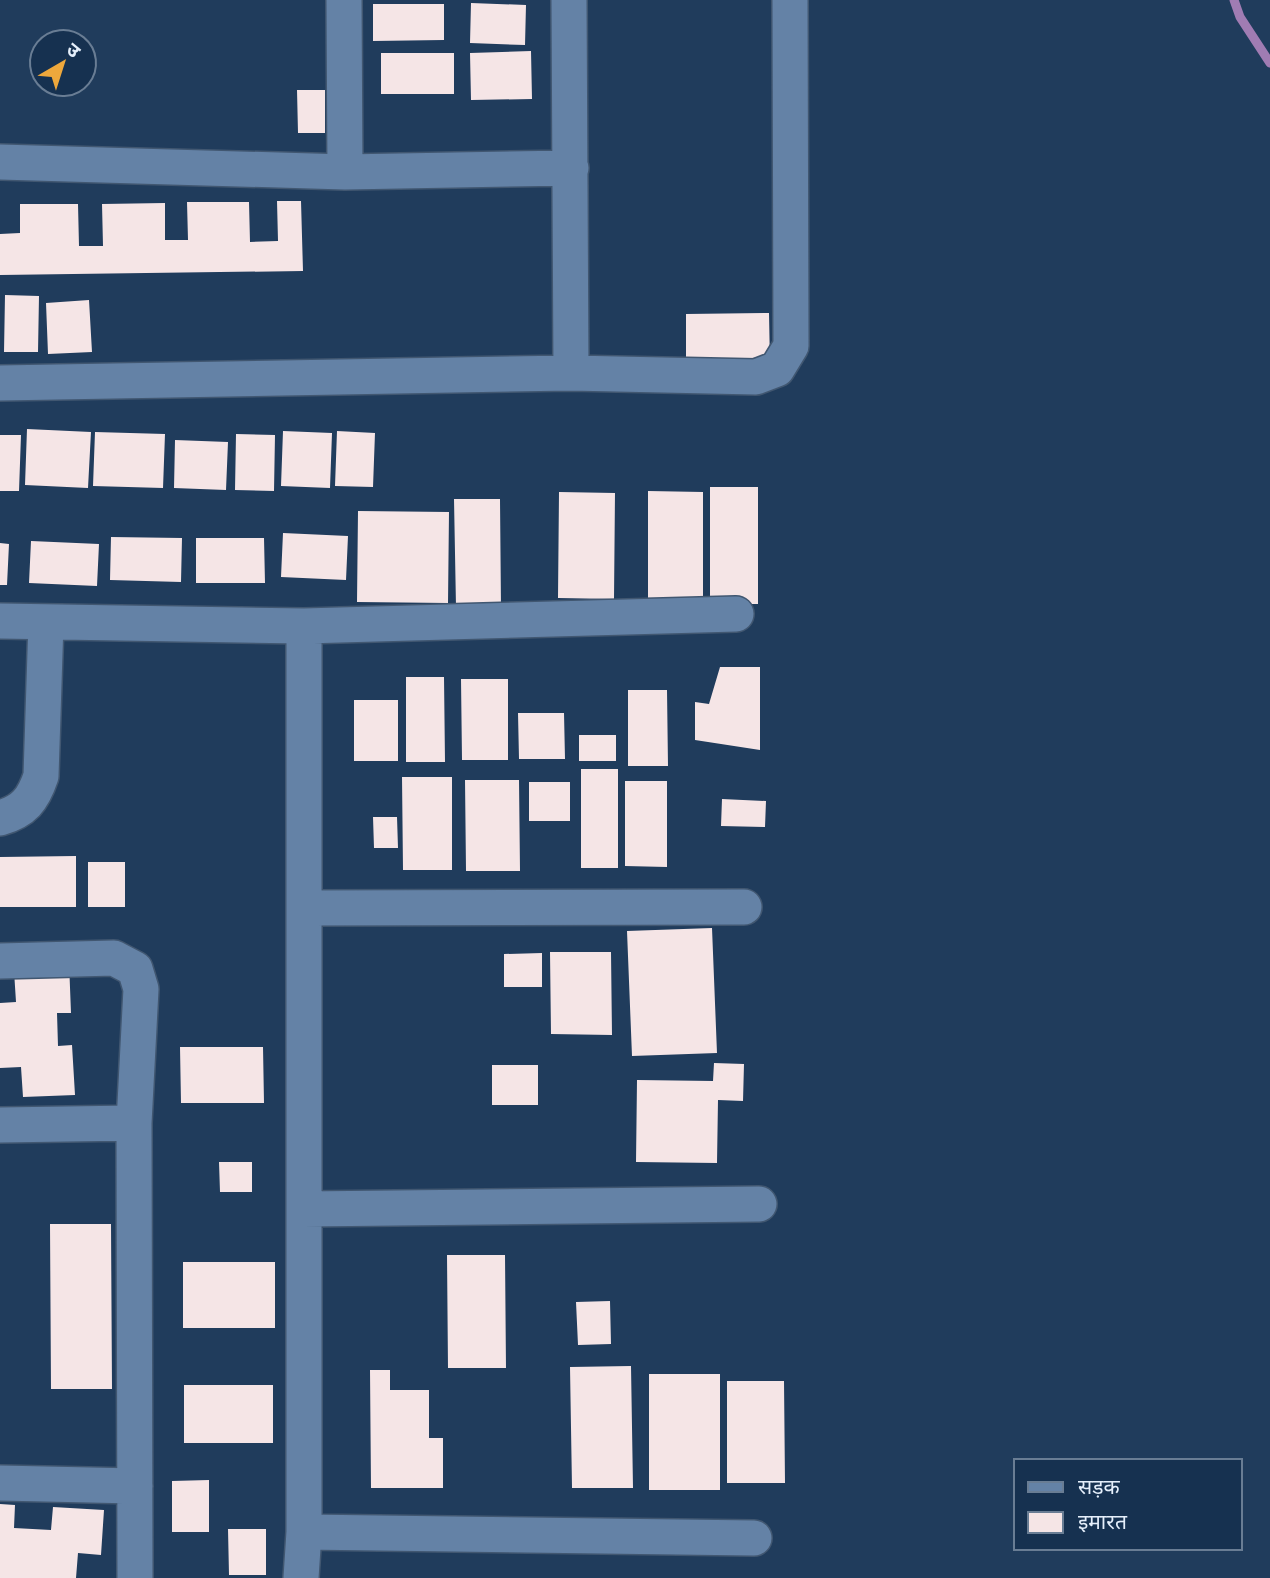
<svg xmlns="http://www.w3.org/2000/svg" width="1270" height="1578" font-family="'DM Sans','Noto Sans Devanagari',sans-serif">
<rect width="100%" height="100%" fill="#203c5c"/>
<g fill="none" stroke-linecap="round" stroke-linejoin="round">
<path stroke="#a07cb3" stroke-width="9" d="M1234 0 1240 17 1270 63"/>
</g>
<path fill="#f5e5e6" d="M471 3 526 5 525 45 470 43Z
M373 4H444V40L373 41Z
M531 51 532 99 471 100 470 53Z
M381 53H454V94H381Z
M297 90H325V133H298Z
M277 201H301L303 271 0 275V234L20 233V204H78L79 246H103L102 204 165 203V240H188L187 202H249L250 242 278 241Z
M5 295 39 296 38 352H4Z
M89 300 92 352 48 354 46 303Z
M769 313 770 365H686V314Z
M27 429 91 432 88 488 25 485Z
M283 431 332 433 330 488 281 486Z
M337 431 375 433 373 487 335 486Z
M95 432 165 434 163 488 93 486Z
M236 434 275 435 274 491 235 490Z
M0 435H21L19 491H0Z
M175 440 228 442 226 490 174 488Z
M710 487H758V604H710Z
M648 491 703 492V599H648Z
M559 492 615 493 614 599 558 598Z
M454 499H500L501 607H456Z
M358 511 449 512 448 603 357 602Z
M283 533 348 536 346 580 281 577Z
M111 537 182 538 181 582 110 580Z
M196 538H264L265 583H196Z
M31 541 99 544 97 586 29 583Z
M0 543 9 544 7 585H0Z
M720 667H760V750L695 740V702L709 704Z
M406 677H444L445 762H406Z
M461 679H508V760H462Z
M628 690H667L668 766H628Z
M354 700H398V761H354Z
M518 713H564L565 759H519Z
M579 735H616V761H579Z
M581 769H618V868H581Z
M402 777H452V870H403Z
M465 780H519L520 871H466Z
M625 781H667V867L625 866Z
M529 782H570V821H529Z
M722 799 766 801 765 827 721 826Z
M373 817H397L398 848H374Z
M76 856V907H0V857Z
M88 862H125V907H88Z
M712 928 717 1053 632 1056 627 931Z
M550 952H611L612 1035 551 1034Z
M542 953V987H504V954Z
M69 962 71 1013H57L58 1046 72 1045 75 1095 23 1097 21 1067 0 1068V1003L16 1002 14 971Z
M180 1047H263L264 1103H181Z
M714 1063 744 1064 743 1101 718 1100 717 1163 636 1162 637 1080 713 1081Z
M492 1065H538V1105H492Z
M219 1162H252V1192H220Z
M50 1224H111L112 1389H51Z
M447 1255H505L506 1368H448Z
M183 1262H275V1328H183Z
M610 1301 611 1344 578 1345 576 1302Z
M631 1366 633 1488H572L570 1367Z
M370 1370H390V1390H429V1438H443V1488H371Z
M649 1374H720V1490H649Z
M727 1381H784L785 1483H727Z
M184 1385H273V1443H184Z
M209 1480V1532H172V1481Z
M0 1504 15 1505 14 1528 51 1530 53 1507 104 1510 101 1555 78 1553 76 1578H0Z
M228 1529H266V1575H229Z"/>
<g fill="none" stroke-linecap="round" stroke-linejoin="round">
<g stroke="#415771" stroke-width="38">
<path id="minor" d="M344 0 345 172
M569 0 571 373
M0 162 345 172 571 168
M0 383 571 373 756 377 777 369 791 346 790 0
M0 621 304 626 736 614
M0 818C24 811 33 800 41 776L46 622
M304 908 744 907
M0 961 114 958 135 969 141 989 134 1123 135 1578
M0 1125 134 1123
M304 1209 759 1204
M0 1483 135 1486
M304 1532 754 1538
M301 1578 304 1532V626"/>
</g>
<use href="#minor" stroke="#6482a6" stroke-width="35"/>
</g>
<rect x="1014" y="1459" width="228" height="91" fill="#163150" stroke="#697d94" stroke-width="2"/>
<rect x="1028" y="1482" width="35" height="10" fill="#6482a6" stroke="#697d94" stroke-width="2"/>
<text x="1078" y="1494" font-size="21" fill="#e5effb">सड़क</text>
<rect x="1028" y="1512" width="35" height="21" fill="#f5e5e6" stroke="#697d94" stroke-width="2"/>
<text x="1078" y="1529" font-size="21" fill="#e5effb">इमारत</text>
<g transform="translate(63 63) rotate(39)"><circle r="33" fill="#163150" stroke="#697d94" stroke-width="2"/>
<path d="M0-5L12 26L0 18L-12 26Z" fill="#eea83c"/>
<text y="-10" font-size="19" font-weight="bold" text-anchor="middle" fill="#e5effb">उ</text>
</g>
</svg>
